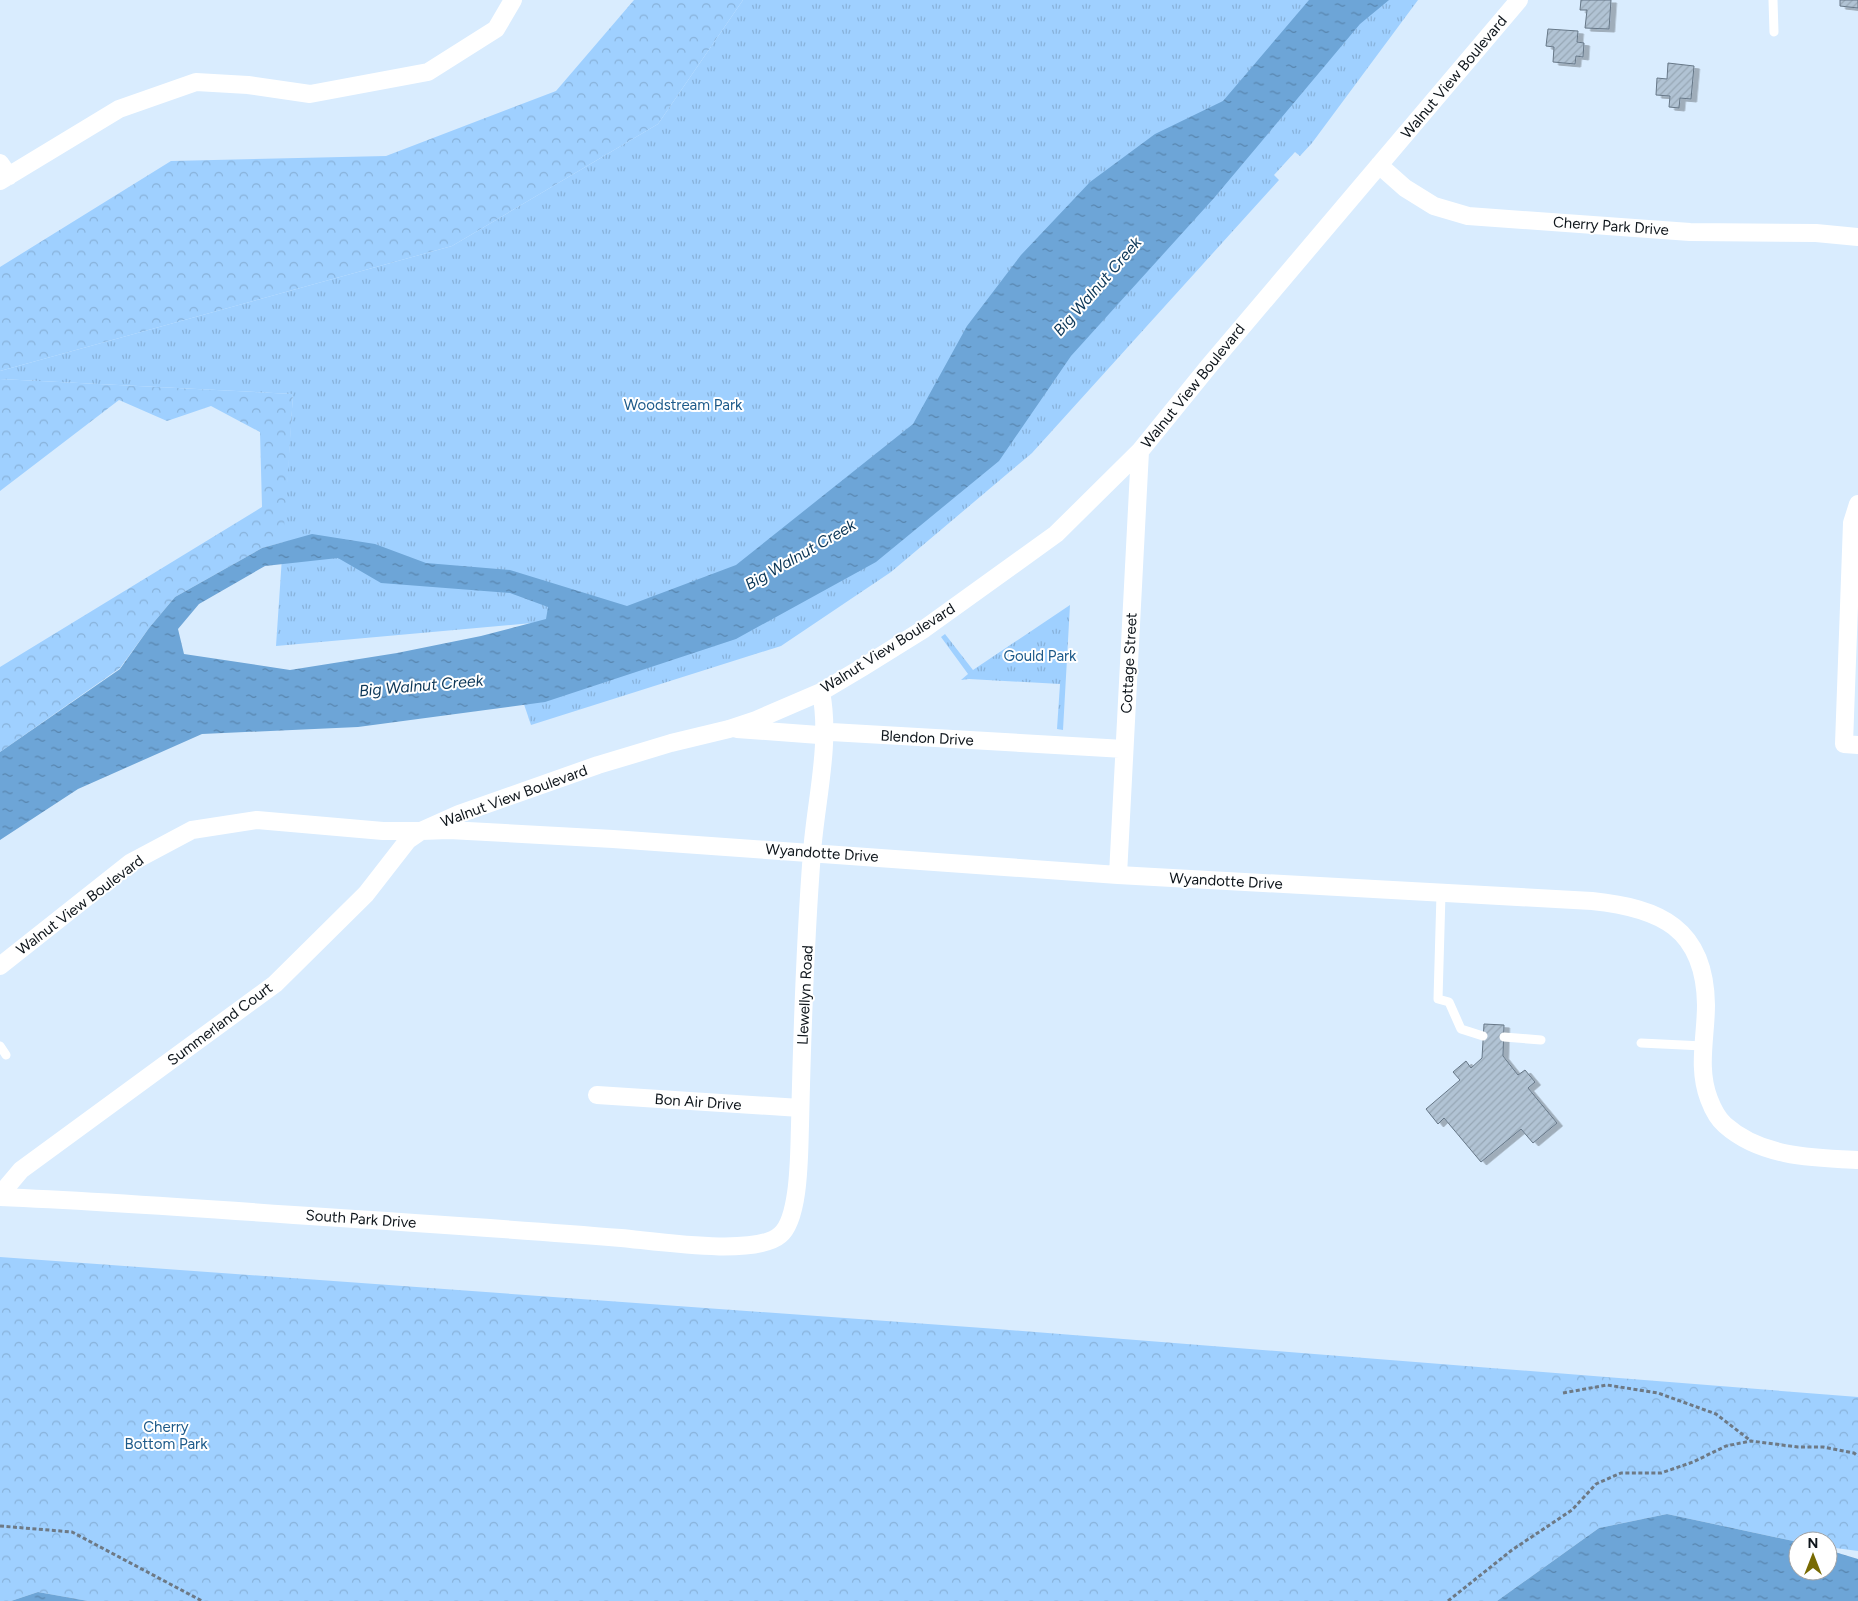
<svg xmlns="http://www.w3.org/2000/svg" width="1858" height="1601" font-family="Figtree,sans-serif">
<defs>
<pattern id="forest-crowns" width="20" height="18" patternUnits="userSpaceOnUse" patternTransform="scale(1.25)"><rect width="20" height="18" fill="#9fd0ff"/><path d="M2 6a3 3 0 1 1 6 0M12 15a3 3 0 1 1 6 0" fill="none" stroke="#88b2da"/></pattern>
<pattern id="park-tufts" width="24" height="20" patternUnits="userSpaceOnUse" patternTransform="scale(1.25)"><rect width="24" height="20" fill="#9fd0ff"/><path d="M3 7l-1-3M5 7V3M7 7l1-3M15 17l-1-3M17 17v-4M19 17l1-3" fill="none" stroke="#88b2da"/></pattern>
<pattern id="water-ripples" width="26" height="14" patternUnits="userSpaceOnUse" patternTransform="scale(1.25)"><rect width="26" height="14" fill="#6da5d7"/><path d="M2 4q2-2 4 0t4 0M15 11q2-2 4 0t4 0" fill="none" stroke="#5885ae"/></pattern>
<pattern id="building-hatch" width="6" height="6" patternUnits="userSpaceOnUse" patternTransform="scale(1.25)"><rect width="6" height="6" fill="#b1c3d4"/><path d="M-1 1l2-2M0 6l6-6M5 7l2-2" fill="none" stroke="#97a7b5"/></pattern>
<filter id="shadow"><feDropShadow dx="5.5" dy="3" stdDeviation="0" flood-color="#0004"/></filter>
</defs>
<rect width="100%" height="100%" fill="#d9ecfe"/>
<path fill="url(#forest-crowns)" d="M634 0H743L658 124 452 246 0 371V267L171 161 386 156 556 91Z
M0 379 293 394 284 542 262 548 175 597 149 628 120 668 0 752V667L262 507 260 432 211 406 167 421 119 400 0 491Z
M0 1257 997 1329 1858 1397V1551L1828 1547V1541H1798V1542L1667 1514 1599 1528 1497 1601H88L38 1592 11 1601H0Z"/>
<path fill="url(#park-tufts)" d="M743 0H1418L1312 143 1300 156 1295 152 1274 175 1279 180 1032 453 891 572 781 646 531 725 505 648 543 622 276 646 293 394 0 379V371L452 246 658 124Z
M1070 605 1063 730 1057 729 1060 684 969 679 961 680 968 674 941 637 945 634 973 670Z"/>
<path fill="url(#water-ripples)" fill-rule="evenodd" d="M1309 0H1389L1360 24 1214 198 1071 356 999 461 876 562 736 639 545 702 358 727 202 734 78 789 0 840V752L120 669 149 628 175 597 262 548 312 534 375 544 426 563 510 570 627 606 736 565 913 424 967 326 1021 255 1090 182 1155 134 1223 101ZM338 558 381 583 510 593 548 607 546 619 481 636 397 653 290 670 184 654 178 629 199 604 265 566Z
M1667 1514 1798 1542V1571H1828V1550L1858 1559V1601H1497L1599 1528Z
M38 1592 88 1601H11Z"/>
<path fill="url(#building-hatch)" stroke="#667787" filter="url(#shadow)" d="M1581 0H1611L1609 29 1585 28 1587 10H1580Z
M1840 0H1858V8L1840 6Z
M1548 29 1578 31 1577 42 1584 43 1583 57 1576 56 1575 64 1553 62 1554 47 1546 46Z
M1668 63 1694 66 1691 99 1680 98 1679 108 1669 107 1670 96 1656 95 1657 78 1667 79Z
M1484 1024 1504 1025 1503 1056 1518 1075 1525 1070 1535 1082 1528 1088 1557 1123 1533 1143 1521 1129 1481 1162 1444 1118 1438 1124 1426 1109 1460 1080 1453 1072 1466 1061 1471 1068 1482 1058Z"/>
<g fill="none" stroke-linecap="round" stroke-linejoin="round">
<path stroke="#6d7985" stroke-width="3" stroke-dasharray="4 2.5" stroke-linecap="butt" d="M1563 1393 1607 1385 1658 1393 1716 1414 1751 1441
M0 1526 72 1532 202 1601
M1448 1601 1512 1550 1572 1510 1596 1484 1621 1473H1661L1693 1462 1726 1446 1751 1441 1798 1447H1823L1854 1453 1858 1456"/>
<path stroke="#fff" stroke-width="9" d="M1773 0 1774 32
M1441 894 1438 999 1449 1002 1461 1029 1483 1036
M1504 1037 1541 1040
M1641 1043 1703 1046
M0 1046 6 1055"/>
<path stroke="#fff" stroke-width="18" d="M0 163 9 176
M1379 165 1405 188 1434 206 1468 216 1690 232 1816 233 1858 237
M0 181 119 109 196 82 248 85 310 94 428 72 496 29 513 0
M1858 504 1852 523 1844 744 1858 745
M737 729 819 735 831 732 1124 749
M1118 875 1140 451
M0 966 130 863 192 830 257 820 383 831H421L459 814 598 765 671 743 729 729 756 720 821 692 863 667 924 629 1056 534 1140 451 1209 366 1519 0
M597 1095 800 1108
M0 1195 21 1170 275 984 366 894 408 840 421 831 449 830 613 839 1118 875 1592 901C1660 908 1705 928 1706 1005 1706 1037 1697 1068 1709 1099 1712 1107 1718 1119 1725 1125 1761 1157 1812 1158 1858 1160
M0 1197C98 1201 196 1208 294 1215 403 1222 512 1229 621 1238 655 1241 755 1257 780 1235 800 1219 799 1152 800 1126 802 1035 805 943 812 852 816 800 831 743 821 692"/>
</g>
<g text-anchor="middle" stroke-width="4" stroke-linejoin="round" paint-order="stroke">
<g font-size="15" fill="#0e151b" stroke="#fff">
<text transform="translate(1454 77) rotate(-50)" y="5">Walnut View Boulevard</text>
<text transform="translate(1611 226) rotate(4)" y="5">Cherry Park Drive</text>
<text transform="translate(1193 386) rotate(-51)" y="5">Walnut View Boulevard</text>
<text transform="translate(888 648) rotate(-32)" y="5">Walnut View Boulevard</text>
<text transform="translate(1129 663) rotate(-87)" y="5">Cottage Street</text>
<text transform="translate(927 738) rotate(3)" y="5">Blendon Drive</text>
<text transform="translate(514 796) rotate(-20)" y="5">Walnut View Boulevard</text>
<text transform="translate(822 853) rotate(4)" y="5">Wyandotte Drive</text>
<text transform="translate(1226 881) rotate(3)" y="5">Wyandotte Drive</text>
<text transform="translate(80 905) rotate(-37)" y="5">Walnut View Boulevard</text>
<text transform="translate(805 995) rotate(-87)" y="5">Llewellyn Road</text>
<text transform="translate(220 1024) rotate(-37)" y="5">Summerland Court</text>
<text transform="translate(698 1102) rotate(4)" y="5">Bon Air Drive</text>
<text transform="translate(361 1219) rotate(4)" y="5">South Park Drive</text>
</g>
<g font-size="15" fill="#1d5a8a" stroke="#fff">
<text x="683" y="410">Woodstream Park</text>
<text x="1040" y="661">Gould Park</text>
<text x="166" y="1432">Cherry<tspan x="166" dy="17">Bottom Park</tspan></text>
</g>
<g font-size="16" font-style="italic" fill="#0c3758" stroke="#fff">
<text transform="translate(1097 286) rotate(-49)" y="6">Big Walnut Creek</text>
<text transform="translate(800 554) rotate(-30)" y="6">Big Walnut Creek</text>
<text transform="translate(421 685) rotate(-5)" y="6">Big Walnut Creek</text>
</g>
</g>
<g transform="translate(1813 1556)"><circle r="24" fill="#ffffff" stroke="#9fa1a4"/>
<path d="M0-4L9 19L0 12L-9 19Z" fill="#786a02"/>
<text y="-8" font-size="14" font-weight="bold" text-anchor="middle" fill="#0e151b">N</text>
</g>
</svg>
